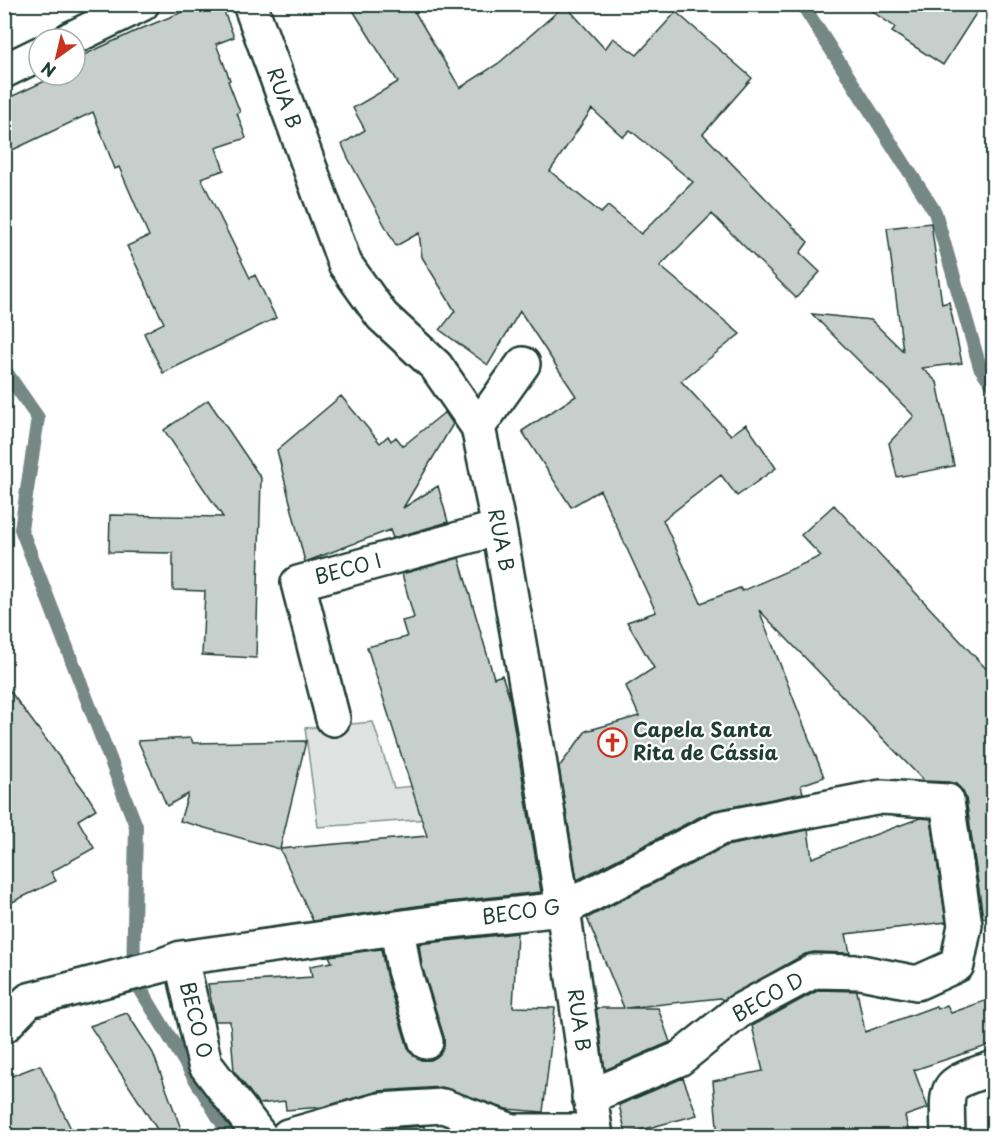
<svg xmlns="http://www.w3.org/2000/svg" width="998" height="1141" font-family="'Playpen Sans',sans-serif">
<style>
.green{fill:#dee3e2;stroke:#7e908b;stroke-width:1.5}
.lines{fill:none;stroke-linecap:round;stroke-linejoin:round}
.stream{stroke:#758883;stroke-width:14}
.building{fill:#c7cfcc;stroke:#1f3d34;stroke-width:1.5;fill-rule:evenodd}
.minor-casing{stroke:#1f3d34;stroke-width:38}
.minor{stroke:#fff;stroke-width:33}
.labels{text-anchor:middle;stroke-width:4.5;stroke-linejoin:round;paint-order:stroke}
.street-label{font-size:20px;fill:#1f3d34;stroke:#fff}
.poi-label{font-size:20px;font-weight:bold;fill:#1f3d34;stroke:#fff;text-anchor:start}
</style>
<rect width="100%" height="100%" fill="#fff"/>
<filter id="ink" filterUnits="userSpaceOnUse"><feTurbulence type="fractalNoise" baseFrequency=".0167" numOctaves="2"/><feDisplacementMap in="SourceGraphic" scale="12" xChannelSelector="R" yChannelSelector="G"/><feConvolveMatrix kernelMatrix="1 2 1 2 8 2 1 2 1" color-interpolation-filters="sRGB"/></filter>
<g filter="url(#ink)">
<path class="green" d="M373 722 394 788 425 785 429 819 318 827 305 728Z"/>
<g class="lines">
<path class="stream" d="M802 4 935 212 980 367 994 387
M4 369 38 418 21 529 136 826 133 977 230 1136"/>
</g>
<path class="building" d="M202 4H221L234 37 216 44 230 80 228 81 240 112 237 113 246 138 216 148 224 170 201 178 250 278 255 275 276 318 163 373 144 333 164 323 127 246 149 236 119 167 115 169 93 112 4 154V100L58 75H75V59L138 30Z
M349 4H410L460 88 499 63 565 5 605 49 613 38 637 55 676 12 752 78 703 134 808 242 800 253 820 272 796 298 712 214 660 266 740 334 681 381 731 435 746 424 776 468 737 496 721 475 663 520 701 603 740 588 742 591 821 556 801 535 834 505 993 676V917L983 918 966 798 962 790 956 784 949 782 924 781 759 610 824 777 801 785 803 793 711 811 577 880 559 767 586 731 639 716 626 686 654 668 627 622 656 612 600 490 571 507 522 431 576 396 520 311 488 365 440 330 455 311 422 257 419 233 396 246 348 158 342 144 365 130 353 108 398 82ZM592 109 623 137 630 130 693 182 641 234 608 206 601 213 550 171Z
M861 4H982L943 65 892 32 895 27Z
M931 223 942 304 949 302 962 363 922 368 937 382 954 466 897 477 889 443 914 416 812 314 871 320 903 351 887 228Z
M341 396 380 443 388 436 391 441 396 437 403 446 445 412 453 424 403 508 438 486 448 522 393 538 390 530 305 562 277 450Z
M208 400 261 478 256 658 202 655 205 591 173 590V553L109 552 110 515 223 517 164 430Z
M459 558 494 678 502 675 509 696 541 892 430 904 313 921 280 849 427 836 367 647 407 637 402 621 414 618 402 574Z
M4 683 86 793 96 809 78 820 94 848 51 872 56 881 4 906Z
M191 738 193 743 306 741 280 849 180 821 188 794 167 806 138 741Z
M920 818 931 819 946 922 846 934 850 953 814 952 805 954 723 1000 720 998 626 1008H658L670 1042 605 1070 596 1008H624L587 918 726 846 808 830 812 858Z
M517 933 513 1007 555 1008 543 1112 506 1109 442 1087 379 1091 322 1107 286 1110 285 1101 259 1104 234 1071 230 1021H215L208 984 312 977 310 966 332 962 329 956 381 949 386 975 408 1048 413 1055 421 1060H431L440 1054 444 1046V1037L422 966 419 944Z
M819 990 857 991 865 1032 936 1006 937 1009 947 1005 951 1013 993 998V1044L914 1070 928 1108 905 1116 910 1137H718L713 1081 763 1071 752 1026Z
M127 1013 153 1053 184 1137H162L90 1026Z
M40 1065 75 1137H4V1079Z
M683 1078 697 1115 626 1134 619 1105Z
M424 1126 425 1137H375V1131L383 1129Z"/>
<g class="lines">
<defs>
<path id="minor" d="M250 4 345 264 382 316 436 366 478 427 499 528 538 752 563 909 596 1136
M70 39 142 4
M4 71 39 54
M478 427 523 364
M333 719 298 583 499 528
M397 928 404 970 426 1042
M181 958 205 1064 260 1136
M4 1026 29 1000 160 966 181 958 432 923 563 909 720 828 881 797 947 801 965 925 957 965 917 983 861 972 814 971 739 1011 679 1059 589 1097
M288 1136 380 1110 443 1106 512 1131H594
M948 1136C947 1083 941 1085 994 1068"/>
</defs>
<use href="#minor" class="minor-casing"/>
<use href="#minor" class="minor"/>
</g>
</g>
<defs>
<symbol id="church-ring" viewBox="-11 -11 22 22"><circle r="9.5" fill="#fff" stroke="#c8321e" stroke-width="1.5"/><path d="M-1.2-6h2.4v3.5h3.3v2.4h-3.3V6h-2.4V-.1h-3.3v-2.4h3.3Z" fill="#c8321e"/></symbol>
</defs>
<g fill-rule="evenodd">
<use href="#church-ring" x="596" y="726" width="33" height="33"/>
</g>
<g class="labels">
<g class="street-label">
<text transform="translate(284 98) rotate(70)" y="7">RUA B</text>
<text transform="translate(501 540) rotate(79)" y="7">RUA B</text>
<text transform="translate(348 569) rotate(-15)" y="7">BECO I</text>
<text transform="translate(521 912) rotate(-8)" y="7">BECO G</text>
<text transform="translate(768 997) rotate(-30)" y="7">BECO D</text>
<text transform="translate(196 1020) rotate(76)" y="7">BECO O</text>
<text transform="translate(579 1020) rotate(82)" y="7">RUA B</text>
</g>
<g class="poi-label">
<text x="633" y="737">Capela Santa<tspan x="633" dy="23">Rita de Cássia</tspan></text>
</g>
</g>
<rect width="998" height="1141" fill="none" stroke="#fff" stroke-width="24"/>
<rect x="12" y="12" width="974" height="1117" fill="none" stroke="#1f3d34" stroke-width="2" filter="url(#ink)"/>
<g transform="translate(57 57) rotate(214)"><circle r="28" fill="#ffffff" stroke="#a5b1ae" stroke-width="1.5"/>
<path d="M0-4.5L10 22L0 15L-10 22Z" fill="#c8321e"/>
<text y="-9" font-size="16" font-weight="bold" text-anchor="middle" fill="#1f3d34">N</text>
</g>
</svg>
